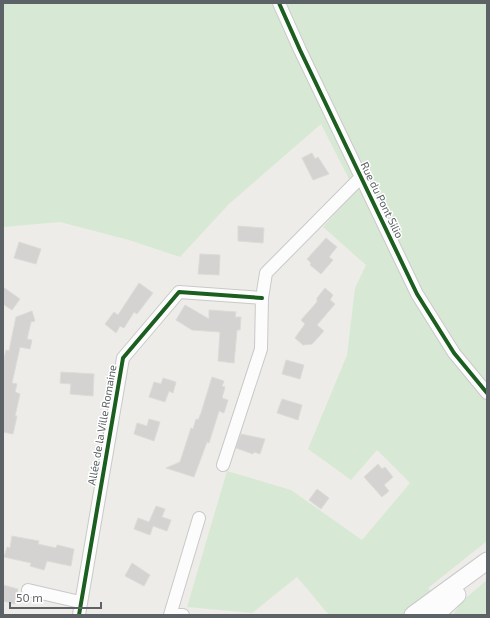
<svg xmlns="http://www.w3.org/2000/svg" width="490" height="618" font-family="'Exo 2',sans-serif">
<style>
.green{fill:#d7e9d4}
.building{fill:#d4d3d1;stroke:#dddbd8}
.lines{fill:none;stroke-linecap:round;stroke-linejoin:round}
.street-casing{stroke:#c9c9c9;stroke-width:14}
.secondary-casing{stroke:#cacaca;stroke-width:19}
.street{stroke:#fcfcfc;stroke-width:12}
.secondary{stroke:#fcfcfc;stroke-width:17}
.cycleway-casing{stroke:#fff;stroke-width:6}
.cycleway{stroke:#1b5e20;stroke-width:4}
.labels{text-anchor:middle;stroke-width:3;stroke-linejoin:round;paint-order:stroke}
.street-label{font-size:11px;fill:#5d6266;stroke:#fff}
</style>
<rect width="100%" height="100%" fill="#eeece8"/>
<path class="green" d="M3 3H487V541L428 588 452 615H329L297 577 252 613 187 607 227 471 291 490 362 540 410 483 377 450 351 480 308 449 347 355 355 288 366 265 323 227 355 191 321 124 229 204 180 257 129 240 60 222 3 227Z
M487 580V615H453L461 602Z"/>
<path class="building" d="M312 153 315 159 318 157 329 174 313 180 302 158Z
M238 226 264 228 263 243 238 241Z
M326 238 337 247 329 257 333 260 321 274 310 265 311 263 307 259Z
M19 242 41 249 36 264 14 258Z
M200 254 220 255 219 275 198 274Z
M139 283 153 293 137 314 134 312 124 328 120 326 116 333 105 324 114 312 118 315Z
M3 287 20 299 12 310 3 304Z
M325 288 333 295 330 300 335 304 317 325 324 331 312 344 303 345 295 338 305 324 301 320 317 302V298Z
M185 305 209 319V310L236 312 235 317H241L240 330H237L234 363 218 361 220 332 192 330 176 320Z
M32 311 35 321 31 322 27 339 32 340 30 349 20 347 12 383 17 384 15 392 20 394 15 416H17L13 434 3 432V363L6 350 9 351 16 317Z
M286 360 304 365 300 379 282 374Z
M61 372 94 374 93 396 70 394 71 384 60 383Z
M212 377 224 381 222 386 225 387 222 398 228 400 224 413 219 411 209 443 207 442 194 477 166 468 180 462 191 428 193 429 196 419 198 420 201 413Z
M163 378 176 382 173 393 169 391 165 402 149 397 154 382 161 384Z
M282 399 302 405 298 420 277 413Z
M149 419 160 422 154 441 134 434 137 423 147 426Z
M241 434 265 439 260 454 254 452 253 454 236 448Z
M378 464 382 469 385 467 393 477 384 485 389 491 382 497 364 477Z
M317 489 329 498 321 509 309 500Z
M156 506 165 509 162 517 171 520 167 531 153 526 150 535 134 529 138 518 149 522Z
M12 536 39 541 38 544 56 548 57 545 74 549 71 566 47 561 44 570 30 566 31 563 4 557 7 547 10 548Z
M132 563 150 575 144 586 125 576Z
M3 585 18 589 15 604 3 601Z"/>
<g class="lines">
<defs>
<path id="street" d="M279 3 300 50 417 294 454 353 487 393
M223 465 261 349 262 298 266 273 361 177
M28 590 80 602
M79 615 123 358 179 292 262 298
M183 615H170L199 518"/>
<path id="secondary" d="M413 615 487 561
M435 615 457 595"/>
</defs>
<use href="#street" class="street-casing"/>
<use href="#secondary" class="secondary-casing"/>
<use href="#street" class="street"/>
<use href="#secondary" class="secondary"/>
<defs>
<path id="cycleway" d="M279 3 300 50 417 294 454 353 487 393
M79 615 123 358 179 292 262 298"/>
</defs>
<use href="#cycleway" class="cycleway-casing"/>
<use href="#cycleway" class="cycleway"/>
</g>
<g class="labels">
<g class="street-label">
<text transform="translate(382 200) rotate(64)" y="4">Rue du Pont Silio</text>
<text transform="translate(102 425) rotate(-80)" y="4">Allée de la Ville Romaine</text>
</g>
</g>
<rect width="490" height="618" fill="none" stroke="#5d6266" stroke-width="8"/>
<path d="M10 602v6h91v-6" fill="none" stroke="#5d6266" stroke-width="2"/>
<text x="16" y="602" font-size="12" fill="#5d6266" stroke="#ffffff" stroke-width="3" paint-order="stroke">50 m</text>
</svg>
